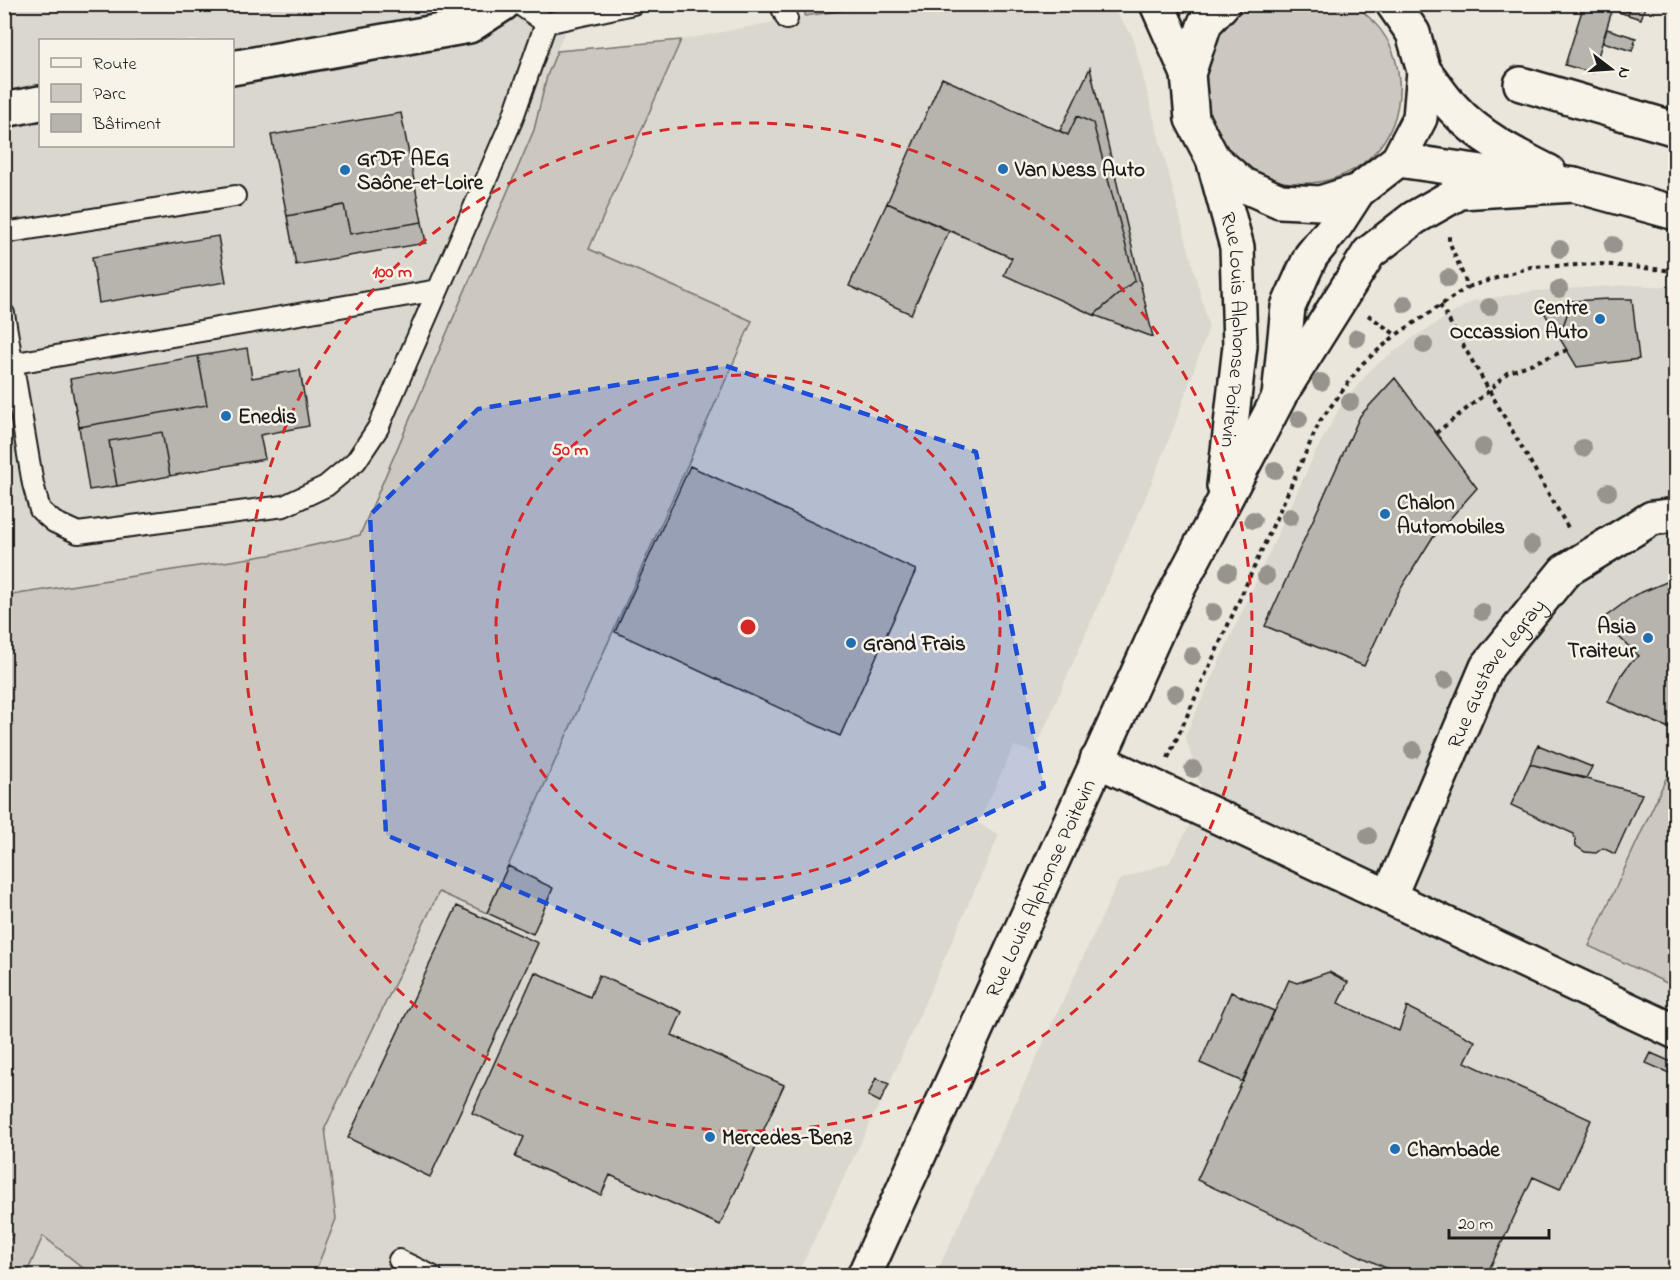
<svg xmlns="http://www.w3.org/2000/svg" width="1680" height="1280" font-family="'Indie Flower',sans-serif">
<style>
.built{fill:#dad7ce;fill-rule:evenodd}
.green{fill:#ccc8c0;stroke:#74726e;stroke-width:1.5}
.building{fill:#b6b4ac;stroke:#1c1c1c;stroke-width:1.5}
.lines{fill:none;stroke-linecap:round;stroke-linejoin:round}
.lane-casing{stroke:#1c1c1c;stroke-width:24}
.street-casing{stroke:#1c1c1c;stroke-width:38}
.secondary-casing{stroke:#1c1c1c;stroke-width:38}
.path{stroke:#1c1c1c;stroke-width:4;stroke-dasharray:4.5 4.5;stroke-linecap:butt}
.lane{stroke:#f7f3e8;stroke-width:20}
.street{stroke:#f7f3e8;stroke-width:33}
.secondary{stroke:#f7f3e8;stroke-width:33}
.tree{fill:#96948d}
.marked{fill:#1d4ed8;fill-opacity:0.2;stroke:#1d4ed8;stroke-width:4.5;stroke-dasharray:12 8;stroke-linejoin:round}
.ring{fill:none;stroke:#d62828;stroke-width:3;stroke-dasharray:10 8}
.poi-dot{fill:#1f6fb2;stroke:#f7f3e8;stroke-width:2}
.labels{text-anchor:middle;stroke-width:5;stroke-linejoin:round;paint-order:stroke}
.poi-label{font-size:21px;font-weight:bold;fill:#1c1c1c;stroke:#f7f3e8;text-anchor:start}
.street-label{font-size:21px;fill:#1c1c1c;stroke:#f7f3e8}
.centre{fill:#d62828;stroke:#f7f3e8;stroke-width:3}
.ring-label{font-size:18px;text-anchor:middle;font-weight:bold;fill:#d62828;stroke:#f7f3e8;stroke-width:5;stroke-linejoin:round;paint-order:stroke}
</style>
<rect width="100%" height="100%" fill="#eae6dc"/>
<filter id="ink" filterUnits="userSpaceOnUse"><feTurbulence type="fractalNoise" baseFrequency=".0167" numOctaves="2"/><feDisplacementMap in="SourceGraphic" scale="12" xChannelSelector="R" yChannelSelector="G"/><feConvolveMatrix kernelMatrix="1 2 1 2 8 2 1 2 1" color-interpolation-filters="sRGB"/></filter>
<g filter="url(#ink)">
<path class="built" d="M5 5H575L547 76 534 130 360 535 349 540 269 555 5 596ZM40 40H232V146H40Z
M881 5H1110L1132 35 1209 327 1175 424 1147 494 1034 752 1014 746 978 823 999 835 889 1084 797 1275 314 1276 336 1219 325 1128 439 892 487 913 752 322 589 249 681 40 805 16Z
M1629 285 1675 287V1275L935 1276 1119 880 1170 862 1204 798 1185 736 1315 453 1339 409 1372 368 1414 337 1473 301 1535 291Z
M4 1234 42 1236 92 1275H5Z"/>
<path class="green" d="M805 5V4L881 5 805 16Z
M1254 5H1354C1380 23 1397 48 1399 80 1406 205 1222 225 1205 94 1202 68 1213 33 1234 16 1240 12 1247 8 1254 5Z
M681 40 589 249 752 321 487 913 439 892 325 1128 336 1219 314 1275H92L43 1236 26 1275 5 1276V1251L13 1235 4 1234 5 596 269 555 360 535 534 130 547 76 557 51Z
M1670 770 1676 773 1675 987 1589 946Z"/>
<path class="building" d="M1584 4H1614L1593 73 1565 65Z
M1614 4H1632L1628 15 1612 10Z
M1632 4H1646L1641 19 1628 15Z
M1607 29 1636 38 1632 51 1603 42Z
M1090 68 1153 337 1094 315 1135 280 1093 123 1077 116 1068 135 1060 131Z
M942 78 1068 135 1077 116 1093 123 1135 280 1094 315 1004 275 1012 258 887 203Z
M401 113 422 222 350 234 344 205 287 216 271 135Z
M887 203 949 231 911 314 849 286Z
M344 205 350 234 422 222 426 243 296 265 287 216Z
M218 236 226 282 99 303 92 257Z
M1608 299H1632L1639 359 1577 367 1559 337 1572 301Z
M1572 301 1559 337 1541 307Z
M247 348 252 378 300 370 309 426 260 435 265 459 170 476 162 432 109 441 117 486 89 490 79 427 207 405 198 356Z
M198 356 207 405 79 427 70 379Z
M1395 378 1477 488 1431 540 1398 593 1364 666 1265 626 1360 416Z
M162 432 170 476 117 486 109 441Z
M690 466 916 570 840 736 615 632Z
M1676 578V731L1608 702 1620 677 1630 663 1639 656 1601 620 1635 595Z
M1538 745 1592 767 1586 778 1530 764Z
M1530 764 1642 794 1615 854 1603 848 1596 853 1585 852 1576 846 1574 834 1511 805Z
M508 866 553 888 533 934 487 913Z
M457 906 538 943 430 1177 348 1138Z
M535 972 590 997 599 975 682 1012 672 1035 784 1085 720 1225 610 1175 601 1195 515 1157 524 1137 472 1113Z
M1329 972 1348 982 1338 1003 1399 1031 1407 1007 1475 1041 1465 1062 1591 1120 1560 1189 1533 1177 1486 1276H1403L1197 1180 1289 980 1297 983Z
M1231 992 1274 1011 1243 1082 1200 1063Z
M1651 1053 1676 1064V1076L1646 1063Z
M876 1078 889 1084 880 1102 868 1096Z"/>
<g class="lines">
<defs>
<path id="lane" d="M519 4 546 23 633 4
M780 4 787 19
M4 233 235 196
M4 314 33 484 40 510 54 522 78 533 284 506 326 486 356 461 378 428 512 120 546 23
M4 365 438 290
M399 1260 432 1276"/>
<g id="street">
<path d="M1157 4 1188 74"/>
<path d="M232 68 469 26 503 4"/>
<path d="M1521 84 1676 129"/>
<path d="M4 110 40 103"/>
<path d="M1097 760 1676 1032"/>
<path id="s1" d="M1389 897 1487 667 1565 571 1652 518 1676 515"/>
</g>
<g id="secondary">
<path d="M1223 4 1205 23 1188 74 1192 119 1213 159 1243 185 1280 201 1320 203 1358 191 1398 160 1420 118 1424 71 1413 33 1393 4"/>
<path d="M1424 71C1434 83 1442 97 1453 108 1479 137 1515 155 1549 172"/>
<path id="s2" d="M1213 159 1237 247 1240 346 1224 486"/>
<path d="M1398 160 1574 185 1676 213"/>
<path d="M1283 390 1369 253 1414 218 1460 192 1574 185"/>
<path id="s3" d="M864 1276 1165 613 1279 397 1288 307 1304 271 1311 256 1336 225 1358 191"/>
</g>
</defs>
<use href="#lane" class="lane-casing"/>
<use href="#street" class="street-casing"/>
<use href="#secondary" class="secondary-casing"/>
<path class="path" d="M1468 287 1531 267 1600 264 1676 271
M1440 305 1570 531
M1368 315 1396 335 1468 287 1449 241V236
M1436 433 1489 391 1507 373 1567 350
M1168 758 1320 421 1363 363 1396 335"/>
<use href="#lane" class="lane"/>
<use href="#street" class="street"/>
<use href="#secondary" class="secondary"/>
</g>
<g class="tree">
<circle cx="1613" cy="245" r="9"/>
<circle cx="1560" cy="249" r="9"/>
<circle cx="1448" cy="278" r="9"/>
<circle cx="1559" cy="289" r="9"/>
<circle cx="1405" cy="304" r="9"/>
<circle cx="1489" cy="307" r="9"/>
<circle cx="1357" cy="338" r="9"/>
<circle cx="1424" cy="345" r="9"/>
<circle cx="1321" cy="382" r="9"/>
<circle cx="1350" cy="402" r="9"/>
<circle cx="1299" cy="419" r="9"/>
<circle cx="1483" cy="447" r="9"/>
<circle cx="1583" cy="448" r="9"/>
<circle cx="1275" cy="470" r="9"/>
<circle cx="1608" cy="492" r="9"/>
<circle cx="1290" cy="517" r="9"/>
<circle cx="1253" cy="520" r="9"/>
<circle cx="1532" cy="545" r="9"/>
<circle cx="1228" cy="572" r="9"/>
<circle cx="1266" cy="576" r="9"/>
<circle cx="1213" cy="612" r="9"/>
<circle cx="1482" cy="612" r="9"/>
<circle cx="1192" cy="656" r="9"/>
<circle cx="1445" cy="680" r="9"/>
<circle cx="1175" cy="693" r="9"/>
<circle cx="1413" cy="750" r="9"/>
<circle cx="1193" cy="769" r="9"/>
<circle cx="1368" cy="836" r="9"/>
</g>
</g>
<path class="marked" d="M726 366 976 452 1044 787 848 880 640 943 386 835 370 515 478 409Z"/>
<g class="ring">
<circle cx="748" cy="627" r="252"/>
<circle cx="748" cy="627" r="504"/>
</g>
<g class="poi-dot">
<circle cx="1003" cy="169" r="6"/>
<circle cx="345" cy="170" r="6"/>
<circle cx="1600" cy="319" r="6"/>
<circle cx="226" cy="416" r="6"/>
<circle cx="1385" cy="514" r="6"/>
<circle cx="1648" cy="638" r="6"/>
<circle cx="851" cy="643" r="6"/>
<circle cx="710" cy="1137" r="6"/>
<circle cx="1395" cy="1149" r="6"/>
</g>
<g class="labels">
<g class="poi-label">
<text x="357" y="165">GrDF AEG<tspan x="357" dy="24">Saône-et-Loire</tspan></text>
<text x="1015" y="176">Van Ness Auto</text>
<text x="1588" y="314" text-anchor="end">Centre<tspan x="1588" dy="24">Occassion Auto</tspan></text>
<text x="238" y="423">Enedis</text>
<text x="1397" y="509">Chalon<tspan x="1397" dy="24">Automobiles</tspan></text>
<text x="1636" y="633" text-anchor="end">Asia<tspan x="1636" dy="24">Traiteur</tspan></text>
<text x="863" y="650">Grand Frais</text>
<text x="722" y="1144">Mercedes-Benz</text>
<text x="1407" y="1156">Chambade</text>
</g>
<g class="street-label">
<text dy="7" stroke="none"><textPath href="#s2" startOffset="174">Rue Louis Alphonse Poitevin</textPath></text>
<text dy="7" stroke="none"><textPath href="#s1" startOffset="249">Rue Gustave Legray</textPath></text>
<text dy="7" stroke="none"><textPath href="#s3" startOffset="426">Rue Louis Alphonse Poitevin</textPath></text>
</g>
</g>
<circle cx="748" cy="627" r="9" class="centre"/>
<g class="ring-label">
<text x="392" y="277">100 m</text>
<text x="570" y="455">50 m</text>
</g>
<rect width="1680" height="1280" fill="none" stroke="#f7f3e8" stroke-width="24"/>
<rect x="12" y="12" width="1656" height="1256" fill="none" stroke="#1c1c1c" stroke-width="2" filter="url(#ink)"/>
<rect x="39" y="39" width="195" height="108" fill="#f7f3e8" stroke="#9f9d96" stroke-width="1.5"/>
<rect x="51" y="58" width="30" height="9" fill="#f7f3e8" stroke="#9f9d96" stroke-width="1.5"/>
<text x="93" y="69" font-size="18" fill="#1c1c1c">Route</text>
<rect x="51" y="84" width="30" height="18" fill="#ccc8c0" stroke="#9f9d96" stroke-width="1.5"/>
<text x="93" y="99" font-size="18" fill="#1c1c1c">Parc</text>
<rect x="51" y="114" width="30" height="18" fill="#b6b4ac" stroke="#9f9d96" stroke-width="1.5"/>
<text x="93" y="129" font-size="18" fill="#1c1c1c">Bâtiment</text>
<g transform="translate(1611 69) rotate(107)" stroke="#f7f3e8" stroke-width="4.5" paint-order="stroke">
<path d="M0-4.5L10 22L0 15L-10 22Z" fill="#1c1c1c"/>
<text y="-9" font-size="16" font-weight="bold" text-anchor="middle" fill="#1c1c1c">N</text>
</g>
<path d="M1449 1229v9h100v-9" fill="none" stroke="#1c1c1c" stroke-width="3"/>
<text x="1458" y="1229" font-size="18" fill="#1c1c1c" stroke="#f7f3e8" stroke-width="4.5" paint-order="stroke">20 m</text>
</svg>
